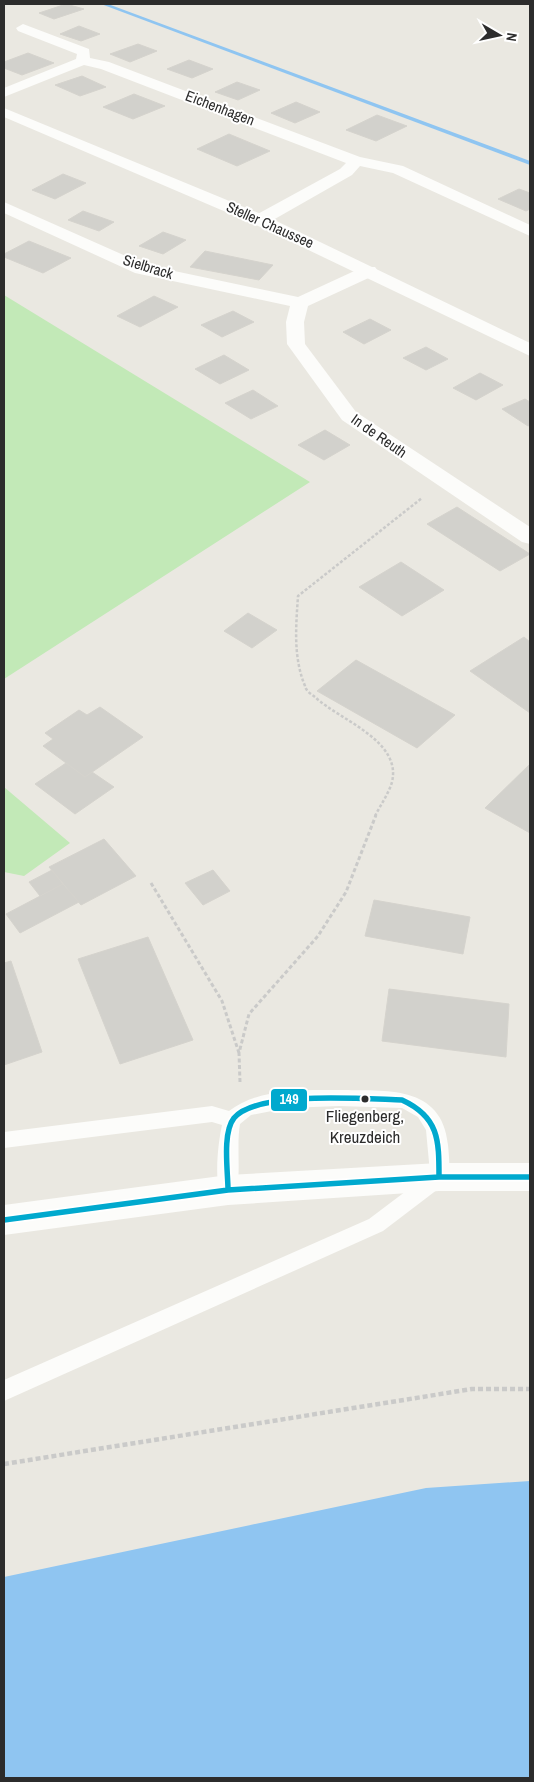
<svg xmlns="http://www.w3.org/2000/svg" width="534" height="1782" font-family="'Archivo Narrow',sans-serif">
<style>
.green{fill:#c2e9b7}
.water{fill:#8fc5f1}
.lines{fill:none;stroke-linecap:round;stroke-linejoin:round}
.stream{fill:#8fc5f1;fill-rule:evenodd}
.building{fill:#d2d1cc;stroke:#d5d3cd}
.path-far2{stroke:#cacac9;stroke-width:2.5;stroke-dasharray:3 2;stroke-linecap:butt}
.path-far1{stroke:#cacac9;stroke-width:3;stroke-dasharray:4 2.5;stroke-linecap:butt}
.path{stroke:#cacac9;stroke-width:4.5;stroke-dasharray:5 3;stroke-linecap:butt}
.lane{fill:#fcfcfa;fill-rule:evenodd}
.street{fill:#fcfcfa;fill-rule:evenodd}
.secondary{fill:#fcfcfa;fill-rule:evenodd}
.bus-1-casing{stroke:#fff;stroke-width:9}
.bus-1{stroke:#00a9ce;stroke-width:5.5}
.bus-dot{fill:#2c2c2c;stroke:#fff;stroke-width:2}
.labels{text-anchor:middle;stroke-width:4;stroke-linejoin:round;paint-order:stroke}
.far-street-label{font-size:15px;fill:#2c2c2c;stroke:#fff}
.bus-label{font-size:17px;fill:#2c2c2c;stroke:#fff}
.line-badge{stroke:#fff;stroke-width:2}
.badge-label{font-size:14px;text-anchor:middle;font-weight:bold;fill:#fff}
</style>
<rect width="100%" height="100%" fill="#eae8e1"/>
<path class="green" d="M4 295 310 482 4 679Z
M4 787 70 843 24 876 4 872Z"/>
<path class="water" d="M530 1481V1778H4V1577L426 1488Z"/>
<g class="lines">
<path class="stream" d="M101 4H108L530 161V165Z"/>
</g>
<path class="building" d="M66 4 84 9 54 19 39 13Z
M79 26 100 34 81 41 60 34Z
M138 44 157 51 130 62 110 54Z
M28 53 54 63 22 75 4 68V62Z
M189 60 213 69 192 78 167 69Z
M82 76 106 87 80 96 55 85Z
M237 82 260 90 238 100 215 92Z
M134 94 165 106 133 119 103 107Z
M296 102 320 112 295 123 271 113Z
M377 115 407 126 376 141 346 130Z
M229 134 270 151 237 166 197 149Z
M63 174 86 183 55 199 32 190Z
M519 189 530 193V209L526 211 498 199Z
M83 211 114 222 99 231 68 220Z
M163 232 186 240 163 254 139 246Z
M29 241 71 258 43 273 4 257V254Z
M205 251 273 265 259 280 190 267Z
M154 296 178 307 140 327 117 316Z
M233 311 254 322 222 337 201 325Z
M370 319 391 330 364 344 343 332Z
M426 347 448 359 426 370 403 358Z
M224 355 249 370 220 384 195 369Z
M480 373 503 385 476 400 453 388Z
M253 390 278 406 251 419 225 403Z
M525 399 530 402V425L528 426 502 409Z
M325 430 350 445 324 460 298 445Z
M457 507 530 554 500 571 427 524Z
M401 562 444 590 402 616 359 587Z
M248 613 277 630 252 648 224 631Z
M524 637 530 642V713L470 671Z
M356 660 455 715 417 748 317 691Z
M100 707 143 737 85 777 43 746 53 739 45 733 79 710 87 715Z
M66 763 85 777 92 772 114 787 75 814 35 784Z
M530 764V833L485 808Z
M104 839 136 876 81 905 49 867Z
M52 870 63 884 40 896 29 882Z
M213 870 230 891 203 905 185 883Z
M63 884 79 902 20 933 6 914Z
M374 900 470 917 463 954 365 936Z
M148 937 193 1040 120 1064 78 959Z
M11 961 42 1052 4 1065V963Z
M389 989 509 1004 506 1057 382 1041Z"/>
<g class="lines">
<path class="path-far2" d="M375 816C380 806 389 793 392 782 402 740 339 720 315 697 311 694 306 691 305 686 293 657 296 626 298 596L422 498"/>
<path class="path-far1" d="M151 883 222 1001 239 1053
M240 1082 239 1053 249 1014 318 936 346 892 376 815"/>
<path class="path" d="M4 1464 472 1389H530"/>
<path class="lane" d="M339 1090C385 1091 442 1084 448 1145 449 1157 451 1172 446 1183L383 1231 4 1401V1380L369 1219 430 1173 426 1130 418 1117 402 1108 339 1106 287 1108 251 1115 240 1124C236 1145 242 1180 235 1196L228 1199 221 1196C214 1180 218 1143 222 1125L212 1122 4 1148V1132L212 1106 229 1111C259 1088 303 1090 339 1090Z"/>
<path class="street" d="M23 24 89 49 90 58 109 62 360 157 403 166 530 225V236L393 173 360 166 352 175 266 224H254L252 220 254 216 340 169 346 163 101 69 84 65 4 97V88L76 59 77 54 18 31 16 28Z
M4 202 146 265 298 297 363 267H375L378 271 375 275 308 306 304 322 305 344 356 412 530 527V544L522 542 342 420 287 344 286 322 290 306 135 273 4 213Z"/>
<path class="secondary" d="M4 108 266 216 530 343V356L254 224 4 117Z
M439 1163H530V1191H439L228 1205 4 1235V1205L228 1175Z"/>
<defs>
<path id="bus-1" d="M228 1190C228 1172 222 1133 234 1118 258 1090 366 1099 402 1100 439 1117 439 1140 439 1177
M4 1220 228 1190 439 1177H530"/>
</defs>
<use href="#bus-1" class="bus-1-casing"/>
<use href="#bus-1" class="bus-1"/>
</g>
<circle class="bus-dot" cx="365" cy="1099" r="4.5"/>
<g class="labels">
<g class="far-street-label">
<text transform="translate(220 108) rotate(21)" y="5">Eichenhagen</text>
<text transform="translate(270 225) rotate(24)" y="5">Steller Chaussee</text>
<text transform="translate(148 267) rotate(17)" y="5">Sielbrack</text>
<text transform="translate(379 436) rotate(35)" y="5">In de Reuth</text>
</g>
<g class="bus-label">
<text x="365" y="1122">Fliegenberg,<tspan x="365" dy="21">Kreuzdeich</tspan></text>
</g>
</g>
<rect class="line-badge" x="270" y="1088" width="38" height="24" rx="5" fill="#00a9ce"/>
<g class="badge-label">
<text x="289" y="1104">149</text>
</g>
<rect width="534" height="1782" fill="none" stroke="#2c2c2c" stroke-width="10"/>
<g transform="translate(499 35) rotate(99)" stroke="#ffffff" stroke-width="4" paint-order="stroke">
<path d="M0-4L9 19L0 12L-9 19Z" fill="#2c2c2c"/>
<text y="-8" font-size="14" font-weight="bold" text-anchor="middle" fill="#2c2c2c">N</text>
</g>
</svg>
